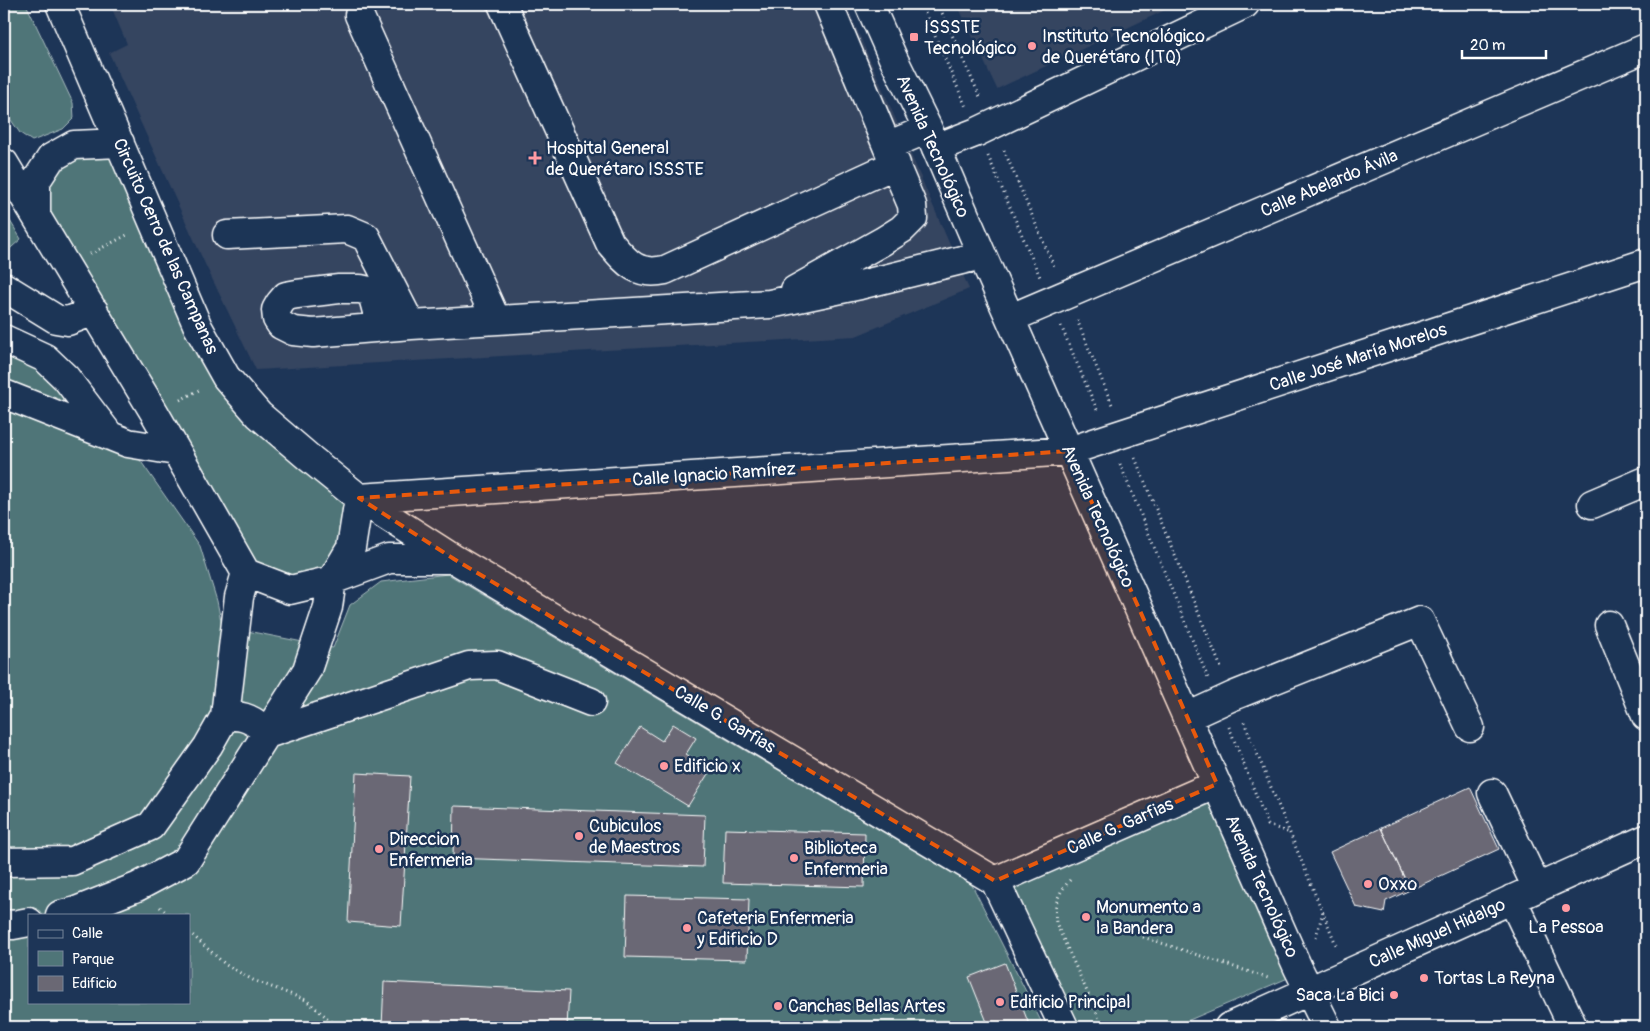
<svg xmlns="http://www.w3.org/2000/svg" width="1650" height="1031" font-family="Pangolin,sans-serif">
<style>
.built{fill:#344460}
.green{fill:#4f7578;stroke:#a7babc;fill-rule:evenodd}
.building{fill:#6a6874;stroke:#fff}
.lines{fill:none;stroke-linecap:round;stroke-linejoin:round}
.minor-casing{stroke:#fff;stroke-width:31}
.path{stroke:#fff;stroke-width:3;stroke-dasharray:1 4;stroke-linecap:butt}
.minor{stroke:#1d3557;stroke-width:28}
.marked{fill:#e8590c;fill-opacity:0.2;stroke:#e8590c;stroke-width:4;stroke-dasharray:10 6;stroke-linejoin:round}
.poi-dot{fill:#ff9aa2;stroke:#1d3557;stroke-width:2}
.labels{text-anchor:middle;stroke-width:5;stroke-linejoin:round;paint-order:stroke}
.poi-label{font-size:18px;fill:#fff;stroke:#1d3557;text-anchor:start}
.street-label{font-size:18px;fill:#fff;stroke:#1d3557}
</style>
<rect width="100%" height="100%" fill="#1d3557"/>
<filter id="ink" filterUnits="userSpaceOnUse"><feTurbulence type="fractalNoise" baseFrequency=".02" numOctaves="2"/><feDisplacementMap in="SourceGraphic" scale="10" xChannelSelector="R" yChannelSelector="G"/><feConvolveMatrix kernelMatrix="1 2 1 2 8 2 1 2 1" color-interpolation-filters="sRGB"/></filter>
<g filter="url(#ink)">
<path class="built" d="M110 4H846L969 289 856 336 256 370 205 264 109 53 127 44Z
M957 4H1178L997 89Z"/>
<path class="green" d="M4 4H26L73 103 74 118 63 129 32 141 20 133 4 110Z
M120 143 226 377 359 498 332 580 246 573 36 215 51 158Z
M4 211 21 239 4 254Z
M4 329 91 390 200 546 217 601 222 626 333 648 350 605 381 582 448 574 972 885 1044 1027H4ZM29 915H189V1002H29Z
M1209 801 1288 978 1173 1027H1072L1009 891Z"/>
<path class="building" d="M673 724 696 738 686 754 711 769 688 806 617 763 640 727 662 741Z
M356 773 410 776 401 926 348 922Z
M1470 787 1499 849 1410 890 1381 828Z
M454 806 705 815 703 867 453 858Z
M1381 828 1410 890 1386 901 1384 913 1356 907 1330 852Z
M725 829 865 833 864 887 723 883Z
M627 896 749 899 747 960 625 957Z
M1005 963 1030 1027H989L969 977Z
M384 982 569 991 567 1027H382Z"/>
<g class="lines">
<defs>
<path id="minor" d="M60 4 198 327 226 377 259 415 307 456 359 498 454 559 995 881 1064 1027
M502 4 610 243C627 263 637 276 665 270L896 164
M828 4 887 146 928 129
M869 4 893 58 928 129 982 255 1298 968 1327 1027
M359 15 496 320
M936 148 977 132 1245 4
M4 163 154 412 246 573 290 590 332 580 389 559H454
M36 215V181L51 158 74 145 120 143
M227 235 347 229 366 237 411 325
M4 287 56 319 68 321 94 311
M795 290 883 241 902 229 913 218 912 205 887 146
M1011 318 1646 48
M381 327 373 297 369 291 360 289H339L297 294 286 296 280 303 276 310 277 319 281 325 293 331 313 333 411 325 770 304 860 285 982 255
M4 339 45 358 66 378 110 436
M4 394 128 443 176 451
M359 498 1069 451 1646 263
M1592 504 1646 481
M1609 625 1646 716
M225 716C243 715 255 719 267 734
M1187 717 1233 696 1420 621 1470 727
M267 734 469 666 497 665 591 702
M1492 793 1537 888
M4 862 72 861 151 826 208 746 225 716 239 597 246 573
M995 881 1217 784
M1512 899 1573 1027
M60 915 76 911 137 887 186 861 307 670 328 607 332 580 351 548 359 498
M4 924 13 925 29 922
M1229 1027 1646 839"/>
</defs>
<use href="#minor" class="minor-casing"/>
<path class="path" d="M921 4 966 107
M938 4 981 99
M1004 150 1055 269
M988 156 1040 277
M90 254 129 234
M1077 320 1113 407
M1061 326 1098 412
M180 400 201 389
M1135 458 1222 670
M1120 464 1208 678
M1244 722 1337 947
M1229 727 1268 825 1290 833
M1070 880C1057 895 1054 903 1056 923L1103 1027
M160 907 169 915
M189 932 226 965 253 980 306 1000 338 1027
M1143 937 1268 978
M1316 937 1323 912
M1192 1027 1203 1023"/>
<use href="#minor" class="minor"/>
</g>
</g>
<path class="marked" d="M1069 451 1217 784 995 881 454 559 359 498Z"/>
<g class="poi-dot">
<rect x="909" y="32" width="10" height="10" rx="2.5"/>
<circle cx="1032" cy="46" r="5"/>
<path d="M532.5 150.5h5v5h5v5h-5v5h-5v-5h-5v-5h5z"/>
<circle cx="664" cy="766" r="5"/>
<circle cx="579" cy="836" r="5"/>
<circle cx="379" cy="849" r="5"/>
<circle cx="794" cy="858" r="5"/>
<circle cx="1368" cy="884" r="5"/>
<circle cx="1566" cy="908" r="5"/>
<circle cx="1086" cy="917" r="5"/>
<circle cx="687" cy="928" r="5"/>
<circle cx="1424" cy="978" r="5"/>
<circle cx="1394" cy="995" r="5"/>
<circle cx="1000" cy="1002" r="5"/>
<circle cx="778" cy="1006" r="5"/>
</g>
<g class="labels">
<g class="poi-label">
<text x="924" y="33">ISSSTE<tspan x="924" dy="21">Tecnológico</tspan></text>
<text x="1042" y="42">Instituto Tecnológico<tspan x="1042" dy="21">de Querétaro (ITQ)</tspan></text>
<text x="546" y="154">Hospital General<tspan x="546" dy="21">de Querétaro ISSSTE</tspan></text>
<text x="674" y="772">Edificio x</text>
<text x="589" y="832">Cubiculos<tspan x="589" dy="21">de Maestros</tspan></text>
<text x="389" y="845">Direccion<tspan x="389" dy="21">Enfermeria</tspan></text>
<text x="804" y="854">Biblioteca<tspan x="804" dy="21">Enfermeria</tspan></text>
<text x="1378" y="890">Oxxo</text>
<text x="1096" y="913">Monumento a<tspan x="1096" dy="21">la Bandera</tspan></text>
<text x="697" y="924">Cafeteria Enfermeria<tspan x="697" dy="21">y Edificio D</tspan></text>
<text x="1566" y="933" text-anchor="middle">La Pessoa</text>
<text x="1434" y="984">Tortas La Reyna</text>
<text x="1384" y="1001" text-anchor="end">Saca La Bici</text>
<text x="1010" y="1008">Edificio Principal</text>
<text x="788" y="1012">Canchas Bellas Artes</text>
</g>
<g class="street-label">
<text transform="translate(933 146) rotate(66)" y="6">Avenida Tecnológico</text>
<text transform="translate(1329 183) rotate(-23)" y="6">Calle Abelardo Ávila</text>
<text transform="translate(166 246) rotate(66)" y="6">Circuito Cerro de las Campanas</text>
<text transform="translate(1358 357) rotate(-18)" y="6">Calle José María Morelos</text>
<text transform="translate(714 474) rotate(-4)" y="6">Calle Ignacio Ramírez</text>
<text transform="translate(1098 516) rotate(66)" y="6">Avenida Tecnológico</text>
<text transform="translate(725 719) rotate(31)" y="6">Calle G. Garfias</text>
<text transform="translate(1120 826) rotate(-24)" y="6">Calle G. Garfias</text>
<text transform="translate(1262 886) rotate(66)" y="6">Avenida Tecnológico</text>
<text transform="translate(1437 933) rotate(-24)" y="6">Calle Miguel Hidalgo</text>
</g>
</g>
<rect width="1650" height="1031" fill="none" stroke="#1d3557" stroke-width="20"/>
<rect x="10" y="10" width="1630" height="1011" fill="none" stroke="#fff" stroke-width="2" filter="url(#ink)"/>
<rect x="28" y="914" width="162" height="90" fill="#1d3557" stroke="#77869a"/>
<rect x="38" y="930" width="25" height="8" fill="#1d3557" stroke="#77869a"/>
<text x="72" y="938" font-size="15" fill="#ffffff">Calle</text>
<rect x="38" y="951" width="25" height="15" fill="#4f7578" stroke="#77869a"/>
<text x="72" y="964" font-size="15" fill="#ffffff">Parque</text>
<rect x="38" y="976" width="25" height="15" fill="#6a6874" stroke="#77869a"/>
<text x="72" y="988" font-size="15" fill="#ffffff">Edificio</text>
<path d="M1462 50v8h84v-8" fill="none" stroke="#ffffff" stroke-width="2.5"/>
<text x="1470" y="50" font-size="15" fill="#ffffff" stroke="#1d3557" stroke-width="4" paint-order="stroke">20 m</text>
</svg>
